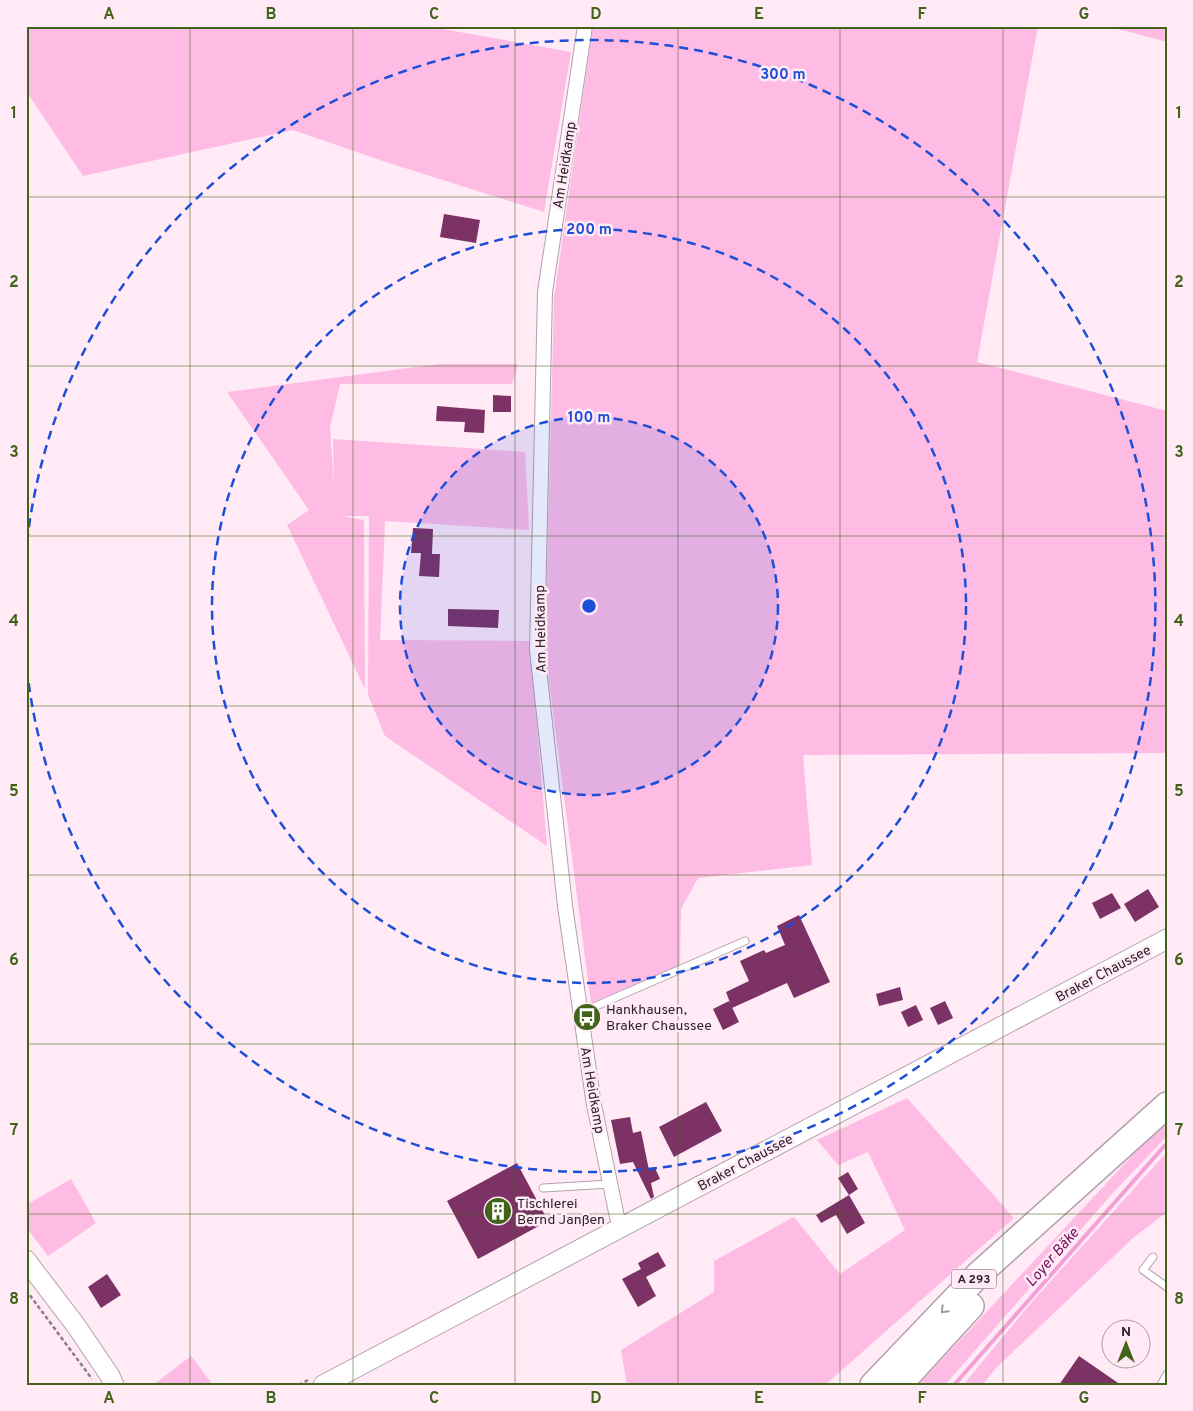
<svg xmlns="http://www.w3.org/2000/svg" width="1193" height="1411" font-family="Overpass,sans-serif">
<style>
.green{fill:#febce4}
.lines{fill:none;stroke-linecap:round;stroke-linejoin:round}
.stream{stroke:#f49fd5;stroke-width:4}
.building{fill:#7c3264}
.lane-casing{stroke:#b4a0ac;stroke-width:9}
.street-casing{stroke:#b4a0ac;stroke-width:16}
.secondary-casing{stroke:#b4a0ac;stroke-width:21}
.highway-casing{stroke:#b4a0ac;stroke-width:28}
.path{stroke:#8c7e86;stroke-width:2.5;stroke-dasharray:4 2.5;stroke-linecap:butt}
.lane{stroke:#fff;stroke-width:7}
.street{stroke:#fff;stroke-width:14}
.secondary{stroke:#fff;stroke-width:19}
.highway{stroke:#fff;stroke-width:25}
.oneway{stroke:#a09d9f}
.grid{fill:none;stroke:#42641a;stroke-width:1;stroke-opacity:0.55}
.ring{fill:none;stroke:#1d4ed8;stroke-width:2.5;stroke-dasharray:9 6}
.labels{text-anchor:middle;stroke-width:5;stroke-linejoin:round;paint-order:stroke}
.shield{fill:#ffeaf6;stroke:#6c6066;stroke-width:1}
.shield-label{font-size:12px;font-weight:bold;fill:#2d2529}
.street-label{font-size:14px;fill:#2d2529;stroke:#ffeaf6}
.poi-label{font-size:14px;fill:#2d2529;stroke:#ffeaf6;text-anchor:start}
.water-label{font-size:15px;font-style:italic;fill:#710d57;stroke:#ffeaf6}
.centre{fill:#1d4ed8;stroke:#ffeaf6;stroke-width:2.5}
.ring-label{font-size:15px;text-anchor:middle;font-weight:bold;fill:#1d4ed8;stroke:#ffeaf6;stroke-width:5;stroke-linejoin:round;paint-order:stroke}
.neatline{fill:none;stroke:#42641a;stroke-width:2}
.grid-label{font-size:16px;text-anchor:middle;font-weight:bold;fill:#42641a}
</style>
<rect width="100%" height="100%" fill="#ffeaf6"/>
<path class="green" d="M26 26H426L571 52 544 212 389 163 293 130 83 176 26 91Z
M593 26H1038L977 362 1167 411V753L803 755 812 865 698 878 681 909 680 966 591 1003 545 651 554 298Z
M1107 26H1167V42Z
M439 364H518L512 384H340L330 428 334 484 333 439 525 452 529 530 385 521 380 640 530 641 547 846 385 736 368 695 369 516H341L364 520 365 689 287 525 309 510 227 392Z
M907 1098 1014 1218 825 1385H627L621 1350 714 1292V1261L794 1217 840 1274 905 1230 868 1152 838 1165 817 1140Z
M1167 1124V1136L1112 1194 945 1385H918L1144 1143Z
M1167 1152V1212L1133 1238 997 1367 982 1385H963L1031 1303Z
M71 1179 96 1223 48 1256 26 1227V1205Z
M191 1356 213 1385H153Z"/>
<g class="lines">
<path class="stream" d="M954 1385 1167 1143"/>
</g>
<path class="building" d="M444 214 480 220 476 243 440 237Z
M493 395 511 396V412H493Z
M437 406 485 410 484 433 464 432 465 422 436 421Z
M413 528 433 529 432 554H440L439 577 419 576 421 553H411Z
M448 609 499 610 498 628 448 626Z
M1148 889 1159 907 1135 922 1124 904Z
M1112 893 1121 908 1100 919 1092 903Z
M799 915 830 982 794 998 787 983 732 1008 726 992 749 981 740 961 764 950 766 953 785 945 777 926Z
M900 987 903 1000 879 1006 876 994Z
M729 1001 739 1022 723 1030 713 1009Z
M945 1001 953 1018 938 1025 930 1008Z
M916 1005 923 1020 908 1027 901 1012Z
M706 1102 722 1131 674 1157 659 1127Z
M630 1117 633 1133 641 1131 649 1170 655 1168 660 1179 651 1183 654 1197 651 1199 633 1162 620 1164 611 1120Z
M517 1163 548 1221 478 1259 447 1201Z
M848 1172 858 1189 849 1195 838 1178Z
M849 1195 865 1223 847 1234 836 1215 821 1223 816 1215Z
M658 1252 666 1266 646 1277 656 1296 638 1307 622 1279 641 1269 638 1263Z
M107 1274 121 1295 101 1308 88 1287Z
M1079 1356 1121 1385H1059Z"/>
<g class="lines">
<defs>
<path id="lane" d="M580 1013 745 941
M543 1188 610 1184
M1153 1257 1143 1270 1167 1287
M1161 1385 1167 1374"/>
<path id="street" d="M585 26 545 292 537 650 565 906 594 1105 617 1217 622 1227"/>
<path id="secondary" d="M26 1260 77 1327 110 1376 114 1385
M323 1385 1167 939"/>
<path id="highway" d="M873 1385 979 1274 1167 1105
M899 1385 971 1306"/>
</defs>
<use href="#lane" class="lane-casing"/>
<use href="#street" class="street-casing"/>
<use href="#secondary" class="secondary-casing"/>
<use href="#highway" class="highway-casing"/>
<path class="path" d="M26 1290 92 1379
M299 1385 308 1380"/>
<use href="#lane" class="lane"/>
<use href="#street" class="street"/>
<use href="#secondary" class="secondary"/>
<use href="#highway" class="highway"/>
</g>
<defs><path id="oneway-chevron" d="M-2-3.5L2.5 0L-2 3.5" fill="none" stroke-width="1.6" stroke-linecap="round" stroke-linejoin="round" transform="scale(1.25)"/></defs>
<use class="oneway" href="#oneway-chevron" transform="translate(944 1310) rotate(134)"/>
<path class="grid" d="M190 26V1385M353 26V1385M515 26V1385M678 26V1385M840 26V1385M1003 26V1385M26 197H1167M26 366H1167M26 536H1167M26 706H1167M26 875H1167M26 1044H1167M26 1214H1167"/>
<circle cx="589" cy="606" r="189" fill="#1d4ed8" fill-opacity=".12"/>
<g class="ring">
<circle cx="589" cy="606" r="189"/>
<circle cx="589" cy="606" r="377"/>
<path d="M27 542A566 566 0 1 1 27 670"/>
</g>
<defs>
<symbol id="bus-disc" viewBox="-11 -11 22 22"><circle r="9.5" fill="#42641a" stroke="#ffeaf6"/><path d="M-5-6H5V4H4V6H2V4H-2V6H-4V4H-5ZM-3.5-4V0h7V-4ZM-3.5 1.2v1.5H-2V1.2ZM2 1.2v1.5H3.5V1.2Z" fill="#fff"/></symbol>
<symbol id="building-disc" viewBox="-11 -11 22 22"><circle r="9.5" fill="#42641a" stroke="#ffeaf6"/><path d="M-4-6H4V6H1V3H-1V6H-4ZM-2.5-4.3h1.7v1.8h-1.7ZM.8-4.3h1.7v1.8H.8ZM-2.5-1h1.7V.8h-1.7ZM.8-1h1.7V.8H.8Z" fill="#fff"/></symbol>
</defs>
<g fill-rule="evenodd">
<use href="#bus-disc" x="571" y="1001" width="32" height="32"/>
<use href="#building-disc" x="482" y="1195" width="32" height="32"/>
</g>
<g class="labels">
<rect class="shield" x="951.5" y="1269.5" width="45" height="19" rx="4"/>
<g class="shield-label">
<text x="974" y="1283">A 293</text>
</g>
<g class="street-label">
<text transform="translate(564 165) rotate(-81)" y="5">Am Heidkamp</text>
<text transform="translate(540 629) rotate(-91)" y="5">Am Heidkamp</text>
<text transform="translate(1103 973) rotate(-28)" y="5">Braker Chaussee</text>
<text transform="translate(593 1090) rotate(80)" y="5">Am Heidkamp</text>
<text transform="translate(745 1162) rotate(-28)" y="5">Braker Chaussee</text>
</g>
<g class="poi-label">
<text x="606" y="1014">Hankhausen,<tspan x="606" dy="16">Braker Chaussee</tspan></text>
<text x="517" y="1208">Tischlerei<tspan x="517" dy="16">Bernd Janßen</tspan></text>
</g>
<g class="water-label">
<text transform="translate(1052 1257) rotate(-49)" y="5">Loyer Bäke</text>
</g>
</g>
<circle cx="589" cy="606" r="8" class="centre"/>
<g class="ring-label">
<text x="783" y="79">300 m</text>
<text x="589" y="234">200 m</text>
<text x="589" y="422">100 m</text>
</g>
<rect width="1193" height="1411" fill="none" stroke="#ffeaf6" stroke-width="55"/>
<g transform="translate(1126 1344)"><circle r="24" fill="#ffeaf6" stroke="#ab9ba4"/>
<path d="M0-4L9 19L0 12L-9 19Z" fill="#42641a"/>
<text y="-8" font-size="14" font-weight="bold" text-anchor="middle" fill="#2d2529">N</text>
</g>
<rect x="28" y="28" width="1138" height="1356" class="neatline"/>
<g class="grid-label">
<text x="109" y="19">A</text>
<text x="271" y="19">B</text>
<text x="434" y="19">C</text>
<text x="596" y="19">D</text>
<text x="759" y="19">E</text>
<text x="922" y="19">F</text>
<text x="1084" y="19">G</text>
<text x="14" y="118">1</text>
<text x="1179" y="118">1</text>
<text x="14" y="287">2</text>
<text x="1179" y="287">2</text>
<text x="14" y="457">3</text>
<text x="1179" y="457">3</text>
<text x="14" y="626">4</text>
<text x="1179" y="626">4</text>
<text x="14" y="796">5</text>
<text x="1179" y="796">5</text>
<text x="14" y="965">6</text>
<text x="1179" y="965">6</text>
<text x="14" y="1135">7</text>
<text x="1179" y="1135">7</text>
<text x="14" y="1304">8</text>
<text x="1179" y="1304">8</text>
<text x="109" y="1403">A</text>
<text x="271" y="1403">B</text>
<text x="434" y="1403">C</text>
<text x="596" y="1403">D</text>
<text x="759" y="1403">E</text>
<text x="922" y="1403">F</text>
<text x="1084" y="1403">G</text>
</g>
</svg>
